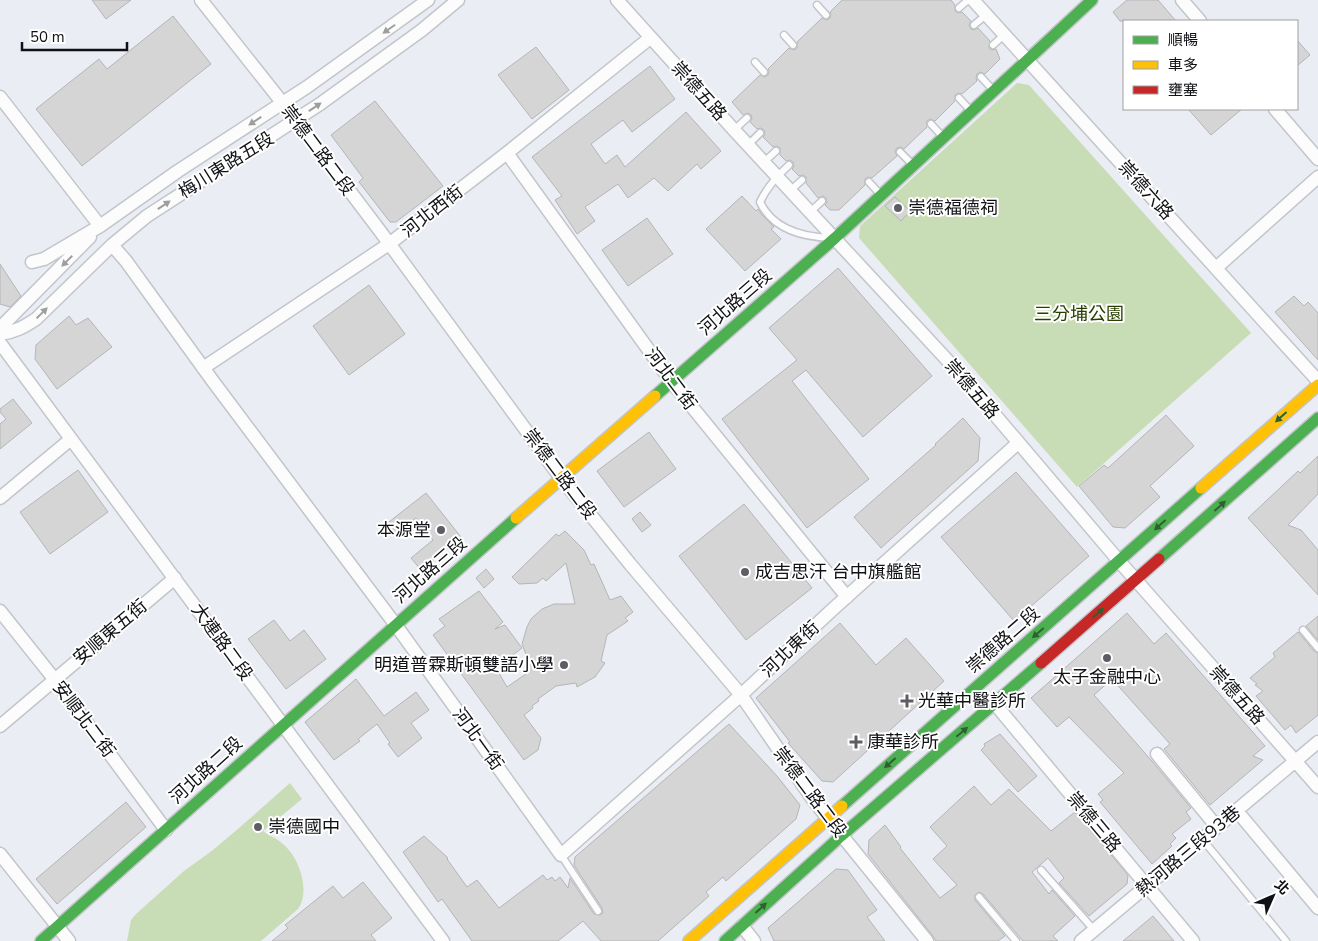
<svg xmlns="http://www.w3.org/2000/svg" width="1318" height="941" font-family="'Nunito Sans','Noto Sans TC',sans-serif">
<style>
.green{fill:#c8dcb5}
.building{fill:#d5d5d6;stroke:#b5b5b7}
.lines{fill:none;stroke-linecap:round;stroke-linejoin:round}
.lane-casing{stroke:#c2c5ca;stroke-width:9}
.street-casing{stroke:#c2c5ca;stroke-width:15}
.fast-casing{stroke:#c2c5ca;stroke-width:14}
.slow-casing{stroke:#c2c5ca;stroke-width:14}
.jam-casing{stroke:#c2c5ca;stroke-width:14}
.lane{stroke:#fcfcfd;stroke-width:6}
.street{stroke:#fcfcfd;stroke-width:12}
.fast{stroke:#4caf50;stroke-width:11}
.slow{stroke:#ffc107;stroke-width:11}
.jam{stroke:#c62828;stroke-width:11}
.oneway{fill:#9e9ea0}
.oneway2{fill:#2e6032}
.poi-dot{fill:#5c5e63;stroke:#fff;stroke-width:2}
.labels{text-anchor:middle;stroke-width:4;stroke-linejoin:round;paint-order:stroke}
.street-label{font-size:18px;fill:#101115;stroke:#fff}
.poi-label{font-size:18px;fill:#101115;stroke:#fff;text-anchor:start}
.park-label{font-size:18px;fill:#283e00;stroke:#fff}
</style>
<rect width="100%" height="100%" fill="#eaedf4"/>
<path class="green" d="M1017 83 1029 85 1251 333 1077 487 859 238 860 226Z
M290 783 302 799 263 831C269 836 277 838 283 844 299 857 311 891 298 909L261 941H127L131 920 136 914 184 871 213 850 239 828Z"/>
<path class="building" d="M92 0H131L106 19Z
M842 0H951L955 5V11L958 13 962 12 971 21 969 25 971 29 974 30 978 28 990 41 989 48 992 50 996 49 1000 59 985 74 980 72 977 74 976 78 977 81 962 94 958 93 955 95V101L935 121 930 119 927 121V127L904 149 901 147 897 148 895 151 897 156 872 178 868 177 865 179V185L839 210H830L825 205 827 202 826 198 823 196 818 198 806 183V177L803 175 799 176 792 169 794 166 793 162 790 160 786 161 780 155V148L777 146 773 147 763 137 765 134 764 130 761 128 757 129 750 122 752 119 751 115 748 113 743 115 732 102 760 75 765 77 768 75 769 71 768 69 789 48 794 50 797 48V42L822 18 827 20 830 18 831 14 830 12Z
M1127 0H1158L1176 21H1120L1113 12Z
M173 16 211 64 82 166 36 109 99 59 107 69Z
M1297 40 1310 55 1297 66Z
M536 47 569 90 532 119 498 75Z
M650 66 675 99 632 132 623 120 591 144 605 164 617 155 625 167 686 112 721 151 701 169 697 164 668 191 654 178 628 198 618 184 585 207 595 221 577 234 555 200 562 196 532 157Z
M375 101 443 186 396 222H390L359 182 363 178 331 135Z
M1188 109H1242L1211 135Z
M742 196 756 211 758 209 762 215 774 227 771 229 781 239 745 271 706 229Z
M895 197 910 211 901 221 885 206Z
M647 218 673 254 628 286 602 250Z
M0 264 21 296 10 307 0 304Z
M838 268 932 376 863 437 806 370 792 381 869 479 807 528 722 419 797 360 769 328Z
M369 285 405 334 349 375 313 326Z
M1294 296 1304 306 1308 302 1318 313V360L1275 312Z
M69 316 76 325 88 318 112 347 57 389 35 359 36 345Z
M13 399 32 423 0 449V424L6 419 0 412V409Z
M1166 415 1194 446 1150 486 1160 497 1125 528 1113 527 1079 486 1104 465 1108 468Z
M963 418 980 438 978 461 881 548 854 517 936 445 935 444Z
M649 432 676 469 624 507 597 471Z
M1318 456V494L1288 525 1301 530 1318 550V595L1248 518 1298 471 1300 473Z
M78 470 108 512 50 554 20 512Z
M1016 472 1089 556 1014 621 941 537Z
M426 493 461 537 421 570 411 558 433 540 416 518 393 536 385 525Z
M744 504 812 588 746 640 679 556Z
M640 512 651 525 642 532 632 519Z
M565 531 584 550 591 565 594 564 610 600 621 596 633 612 625 618 628 621 607 635 601 661 605 663 595 677 577 687 576 683 556 686 538 699 539 701 532 706 533 708 524 715 541 738 538 750 524 760 433 635 445 626 439 619 479 591 503 622 495 629 505 625 522 648 496 668 507 687 526 674 530 665 522 644 527 627 531 619 542 609 554 604H575L566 563 546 581 543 578 537 583 519 584 512 577 556 534 559 536Z
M486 569 494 579 484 588 476 578Z
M1127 613 1154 644 1166 633 1265 746 1253 756 1263 760 1210 805 1164 749 1170 744 1112 679 1094 695 1151 760 1191 808 1186 812 1191 819 1172 834 1176 838 1170 844 1172 846 1152 864 1100 802 1103 800 1098 794 1124 773 1069 717 1057 727 1031 698Z
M1318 616V640L1306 626Z
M274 620 290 641 304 630 326 659 286 689 248 639Z
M840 623 876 665 906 638 944 681 833 782 822 781 788 743 790 742 756 698Z
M1298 632 1314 651 1318 653V715L1296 733 1291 725 1285 730 1256 696 1263 691 1255 685 1257 684 1250 678 1275 657 1273 653Z
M356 679 384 716 416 692 429 710 411 723 422 738 398 757 388 744 390 743 377 724 358 739 360 741 334 760 305 722Z
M729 724 777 776 800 805 796 819 726 881 723 877 706 892 709 896 658 941H601L583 921 558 941H472L442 899 438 902 403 852 424 836 448 858 447 859 467 887 477 880 499 908 543 875 547 880 552 877 555 881 560 877 568 888 570 878 594 914 600 915 603 913 602 908 574 865 575 857Z
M1000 734 1037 776 1018 792 981 750 985 746 984 744Z
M974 786 991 805 1009 789 1051 831 1075 812 1128 875 1127 884 1089 916 1059 883 1064 878 1048 858 1032 872 1049 894 1052 890 1075 916 1053 936 1058 941H1023L983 894 979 892 975 895V900L1005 936 998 941H936L933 936 868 854 869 840 885 825 901 847 900 848 940 898 957 885 933 859 947 846 930 827Z
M126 802 146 827 57 904 36 879Z
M836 869 848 870 877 910 867 917 885 941H774L768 928Z
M363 882 392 918 371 935 376 941H272L288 928 285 925 333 886 343 898Z
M1153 916 1174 941H1123Z"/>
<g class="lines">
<defs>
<path id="lane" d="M817 5 826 15
M959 8 968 0
M974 25 986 15
M784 35 793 45
M993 45 1004 35
M755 62 764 72
M981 77 994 91
M959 98 970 110
M931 124 942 136
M734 130 747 118
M748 145 760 133
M900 152 912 164
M764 162 776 151
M789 165C777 176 767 187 760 202 773 230 803 237 831 238
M869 182 880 194
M791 190 802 180
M810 212 822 201
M1303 630 1318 648
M1203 840 1286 941
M561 855 598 911
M1041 870 1094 930
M979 897 1016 941"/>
<path id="street" d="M201 0 296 120 380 231 561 478 630 564 741 695 814 801 927 941
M617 0 734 130 962 376 1119 561 1318 787
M973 0 1318 381
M1182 0 1200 21
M0 97 100 226
M1275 109 1318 159
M507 153 671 381 847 597
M112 245 126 261 212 380 395 624 561 855 741 695 833 609 1018 443
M32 262 44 259 100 226 178 171 307 87 428 0
M1216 268 1318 177
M0 328 90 237
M0 334C15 332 24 327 36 319L112 245 147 216 320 104 422 30 458 0
M0 343 443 941
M203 368 389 244 507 153 650 38
M0 498 71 439
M0 611 55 680 166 830
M995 704 1193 941
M0 726 175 578
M1157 754 1217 827
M1237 811 1318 908
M0 854 69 941
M742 926 754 941
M1081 941 1318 742"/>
<path id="fast" d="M655 396 835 238 1092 0
M1159 559 1318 418
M842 806 1201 488
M41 941 516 518
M725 941 841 836 1041 663"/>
<path id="slow" d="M1201 488 1318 385
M516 518 655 396
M689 941 842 806"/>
<path id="jam" d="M1041 663 1159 559"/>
</defs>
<use href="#lane" class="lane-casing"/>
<use href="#street" class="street-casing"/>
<use href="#fast" class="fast-casing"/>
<use href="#slow" class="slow-casing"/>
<use href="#jam" class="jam-casing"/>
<use href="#lane" class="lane"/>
<use href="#street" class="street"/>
<use href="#fast" class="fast"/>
<use href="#slow" class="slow"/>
<use href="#jam" class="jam"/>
</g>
<defs><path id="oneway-solid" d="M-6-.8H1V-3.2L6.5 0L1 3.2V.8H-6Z" transform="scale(1.25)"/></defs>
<g class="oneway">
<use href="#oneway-solid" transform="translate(389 29) rotate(145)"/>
<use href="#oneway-solid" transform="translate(315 107) rotate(-34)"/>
<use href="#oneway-solid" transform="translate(255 121) rotate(147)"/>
<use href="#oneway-solid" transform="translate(164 205) rotate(-34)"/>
<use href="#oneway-solid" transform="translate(67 261) rotate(135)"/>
<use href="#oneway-solid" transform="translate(42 313) rotate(-44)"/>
</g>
<g class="oneway2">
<use href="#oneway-solid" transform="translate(1281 417) rotate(138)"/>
<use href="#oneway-solid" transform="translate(1220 506) rotate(-42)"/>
<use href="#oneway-solid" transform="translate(1160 525) rotate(138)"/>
<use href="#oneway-solid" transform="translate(1098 613) rotate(-41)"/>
<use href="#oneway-solid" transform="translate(1038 633) rotate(139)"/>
<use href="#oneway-solid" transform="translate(962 732) rotate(-40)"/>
<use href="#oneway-solid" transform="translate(890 763) rotate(139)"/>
<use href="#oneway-solid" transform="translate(761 908) rotate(-42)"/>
</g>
<g class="poi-dot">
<circle cx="898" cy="208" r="5"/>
<circle cx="441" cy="530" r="5"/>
<circle cx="745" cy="572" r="5"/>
<circle cx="1107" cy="658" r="5"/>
<circle cx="564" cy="665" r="5"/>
<path d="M904.5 693.5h5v5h5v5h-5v5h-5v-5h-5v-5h5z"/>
<path d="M853.5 734.5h5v5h5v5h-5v5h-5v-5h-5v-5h5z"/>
<circle cx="258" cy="827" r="5"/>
</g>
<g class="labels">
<g class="street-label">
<text transform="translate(699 91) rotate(48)" y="6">崇德五路</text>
<text transform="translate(318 150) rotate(53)" y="6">崇德二路二段</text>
<text transform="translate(226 165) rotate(-32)" y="6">梅川東路五段</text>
<text transform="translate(1146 190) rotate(48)" y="6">崇德六路</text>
<text transform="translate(432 211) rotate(-38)" y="6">河北西街</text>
<text transform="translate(735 302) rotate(-41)" y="6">河北路三段</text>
<text transform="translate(671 379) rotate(53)" y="6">河北二街</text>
<text transform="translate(972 389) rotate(49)" y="6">崇德五路</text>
<text transform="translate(560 474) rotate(53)" y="6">崇德二路二段</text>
<text transform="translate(430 570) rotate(-41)" y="6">河北路三段</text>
<text transform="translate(110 632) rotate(-40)" y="6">安順東五街</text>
<text transform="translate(1003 640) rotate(-41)" y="6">崇德路二段</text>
<text transform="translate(222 642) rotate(54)" y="6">大連路二段</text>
<text transform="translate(790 649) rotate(-43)" y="6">河北東街</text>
<text transform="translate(1237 695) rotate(48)" y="6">崇德五路</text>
<text transform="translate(84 719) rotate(53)" y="6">安順北二街</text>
<text transform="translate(478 739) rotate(54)" y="6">河北一街</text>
<text transform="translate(206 770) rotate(-42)" y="6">河北路二段</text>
<text transform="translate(810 792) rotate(53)" y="6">崇德二路二段</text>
<text transform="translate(1094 822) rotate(50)" y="6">崇德三路</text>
<text transform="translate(1188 851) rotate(-40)" y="6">熱河路三段93巷</text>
</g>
<g class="poi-label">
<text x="908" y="214">崇德福德祠</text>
<text x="431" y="536" text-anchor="end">本源堂</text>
<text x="755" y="578">成吉思汗 台中旗艦館</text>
<text x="554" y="671" text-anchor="end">明道普霖斯頓雙語小學</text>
<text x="1107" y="683" text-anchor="middle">太子金融中心</text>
<text x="918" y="707">光華中醫診所</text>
<text x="867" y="748">康華診所</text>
<text x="268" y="833">崇德國中</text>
</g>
<g class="park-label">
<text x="1079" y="320">三分埔公園</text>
</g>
</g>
<rect x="1123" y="20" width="175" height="90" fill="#ffffff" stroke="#9fa0a1"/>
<rect x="1133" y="36" width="25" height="8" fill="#4caf50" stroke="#9fa0a1"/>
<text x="1168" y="45" font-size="15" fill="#101115">順暢</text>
<rect x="1133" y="61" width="25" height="8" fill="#ffc107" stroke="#9fa0a1"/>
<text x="1168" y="70" font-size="15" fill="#101115">車多</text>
<rect x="1133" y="86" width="25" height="8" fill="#c62828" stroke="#9fa0a1"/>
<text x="1168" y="95" font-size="15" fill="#101115">壅塞</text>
<g transform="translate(1273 896) rotate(45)" stroke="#ffffff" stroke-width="4" paint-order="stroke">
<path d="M0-4L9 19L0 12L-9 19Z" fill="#101115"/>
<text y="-8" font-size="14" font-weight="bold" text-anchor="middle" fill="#101115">北</text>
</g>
<path d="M22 42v8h105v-8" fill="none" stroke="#101115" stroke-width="2.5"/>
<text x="30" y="42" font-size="15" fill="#101115" stroke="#ffffff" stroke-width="4" paint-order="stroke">50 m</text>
</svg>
